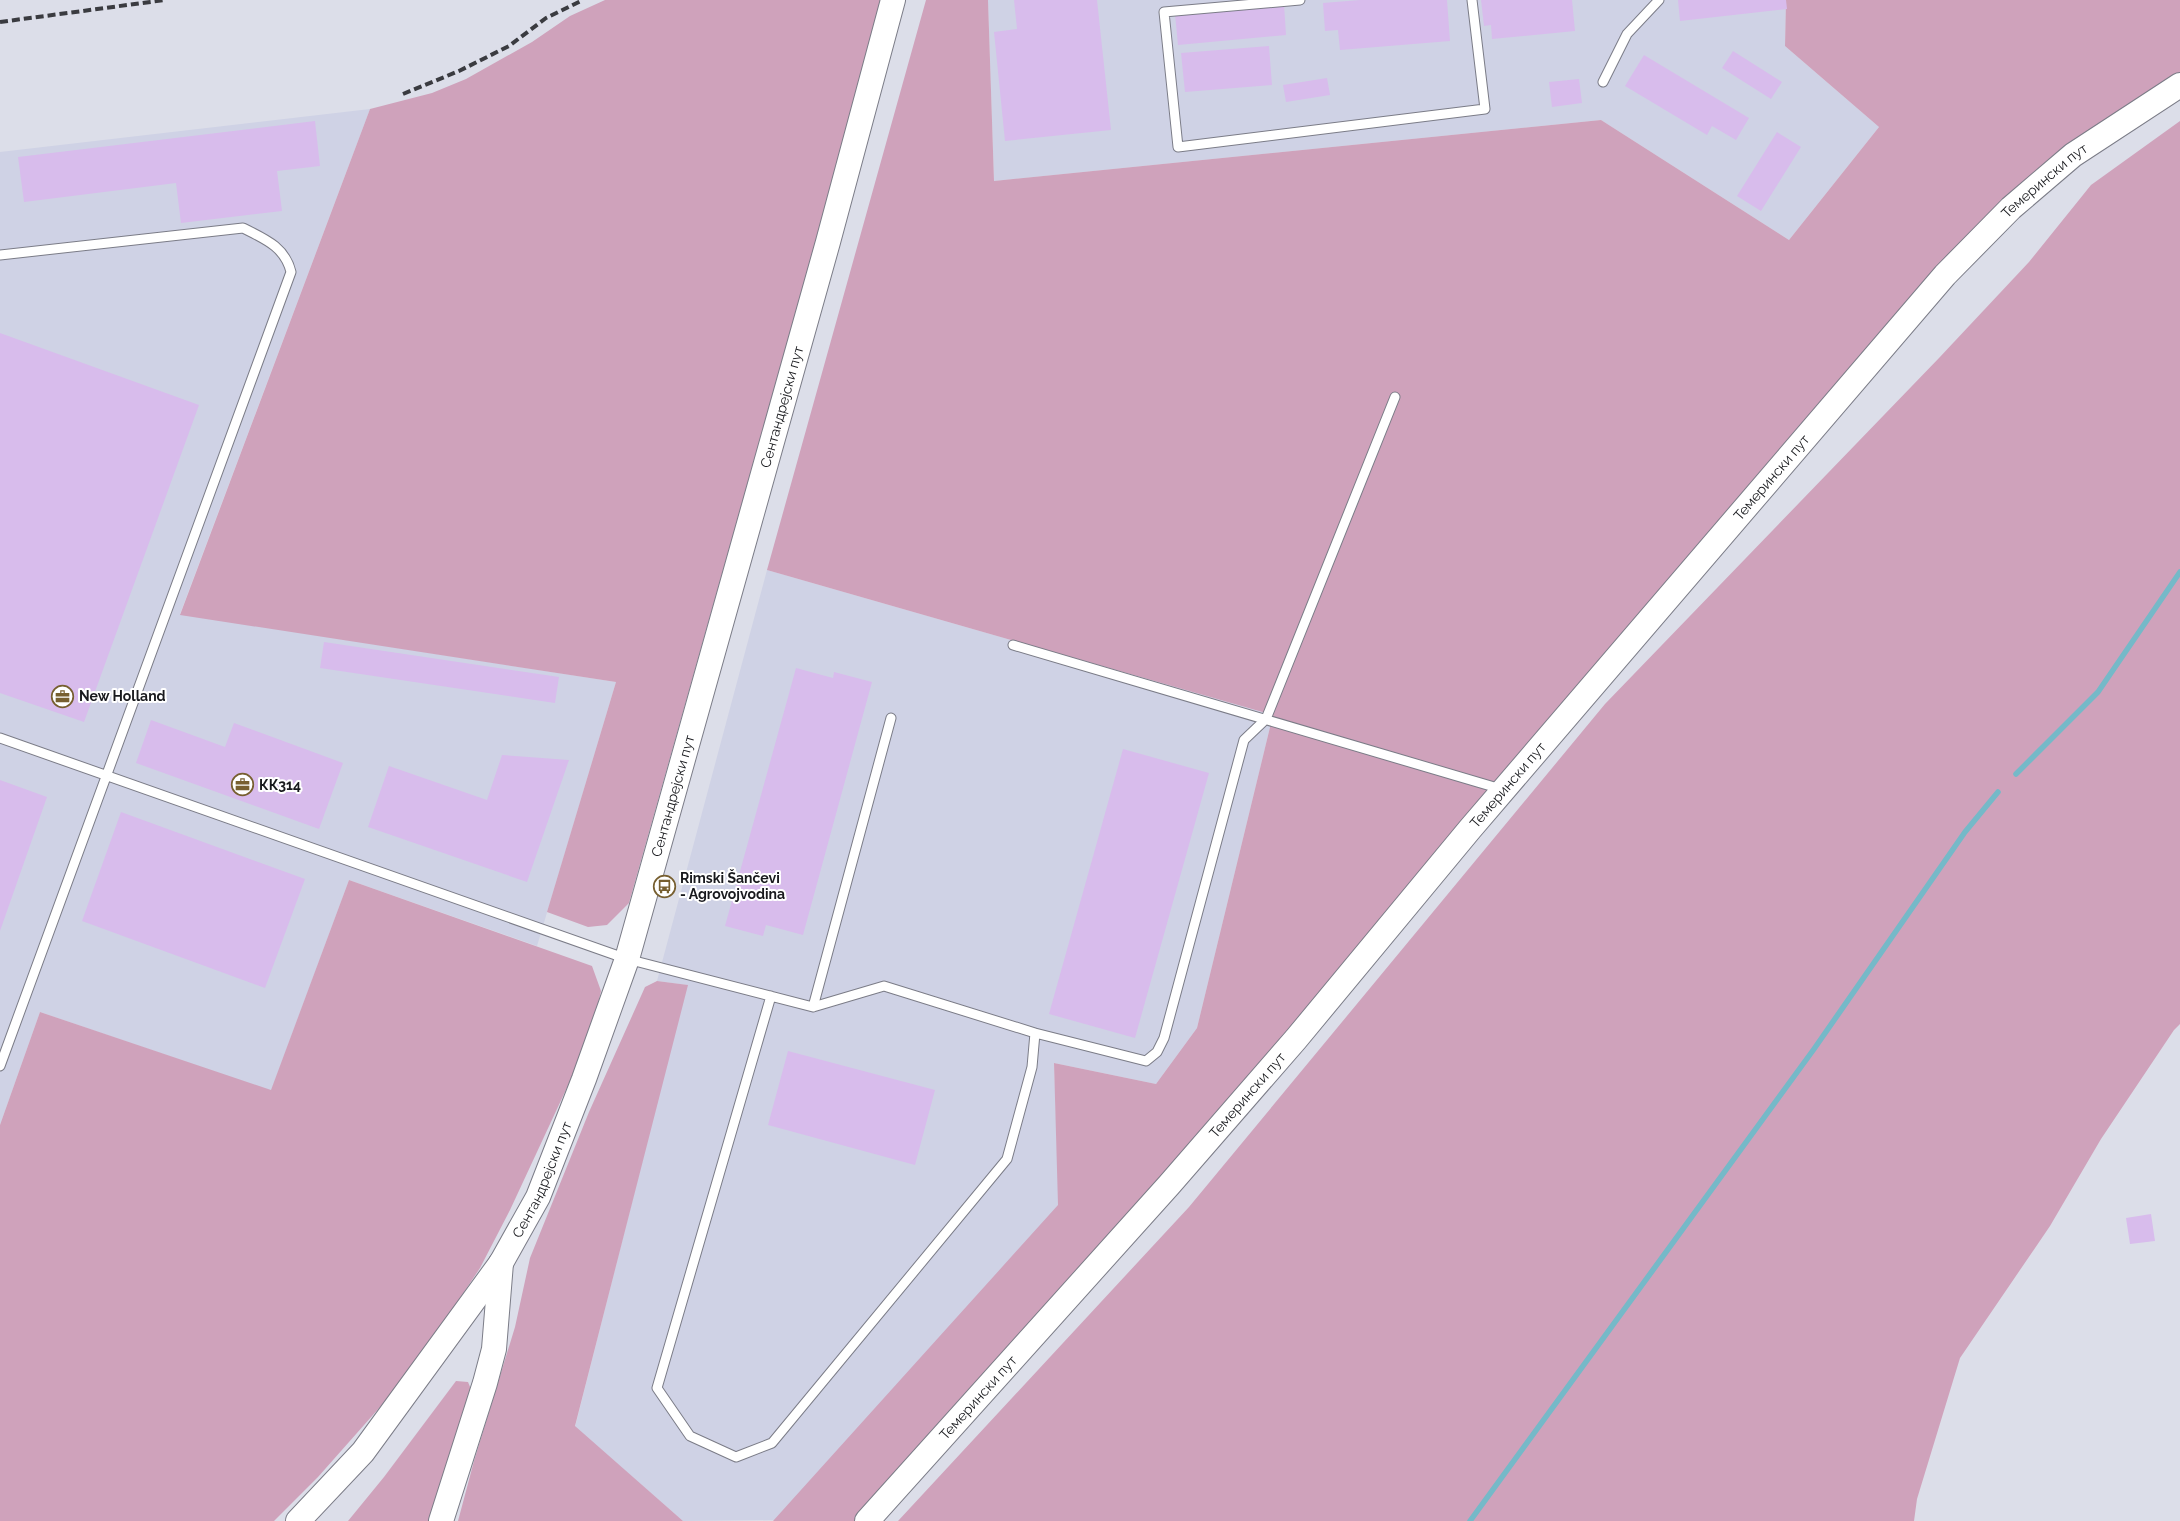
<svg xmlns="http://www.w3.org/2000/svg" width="2180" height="1521" font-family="Raleway,sans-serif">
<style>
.built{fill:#cfd2e5}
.green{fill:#cfa2bb}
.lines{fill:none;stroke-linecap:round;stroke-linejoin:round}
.stream{stroke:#75b9c8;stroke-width:5.5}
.building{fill:#d8bcec}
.lane-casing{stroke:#7b7c87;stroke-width:11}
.secondary-casing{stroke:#7b7c87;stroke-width:26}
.lane{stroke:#fff;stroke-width:9}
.secondary{stroke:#fff;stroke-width:24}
.rail{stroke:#3a3b40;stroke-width:4;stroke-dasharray:8 4;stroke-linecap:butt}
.labels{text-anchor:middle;stroke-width:4;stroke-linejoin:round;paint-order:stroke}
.street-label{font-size:14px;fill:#18191d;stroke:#fff}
.poi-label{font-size:14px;font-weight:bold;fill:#18191d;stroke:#fff;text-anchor:start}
</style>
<rect width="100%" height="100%" fill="#dcdee9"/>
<path class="built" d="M988 0H1786L1785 46 1879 127 1789 240 1601 120 994 181Z
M370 109 180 614 616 682 537 946 349 880 271 1091 40 1012 0 1125V152Z
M767 570 1273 715 1197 1028 1156 1084 1054 1063 1059 1205 775 1520 683 1521 575 1427 687 985 657 981Z"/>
<path class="green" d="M605 0H884L629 903 607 925 588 927 547 912 616 682 180 615 370 109 432 93 466 79 532 42 570 16Z
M926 0H988L994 181 1601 120 1789 240 1879 127 1785 46 1786 0H2180V89L2012 212 868 1521H773L1058 1205 1054 1063 1156 1084 1197 1028 1273 715 767 570Z
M2180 121V1024L2174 1030 2101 1139 2050 1226 1960 1358 1917 1499 1914 1521H898L1189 1207 1605 704 1939 358 2029 262 2091 185Z
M349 880 592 966 601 991 590 1038 510 1210 480 1268 411 1372 318 1477 274 1521H0V1125L40 1012 271 1090Z
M657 981 688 985 575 1426 683 1521H458L474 1461 515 1327 530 1258 589 1112 641 996 645 987Z
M456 1381 468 1382 473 1394 435 1521H348L384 1477Z"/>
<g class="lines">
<path class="stream" d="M2016 774 2098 692 2180 572
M1470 1521 1814 1049 1965 832 1998 792"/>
</g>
<path class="building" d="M1014 0H1097L1111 130 1005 141 994 32 1017 29Z
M1360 0H1447L1450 41 1340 50 1338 30 1325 31 1323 3Z
M1481 0H1572L1575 31 1492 39 1491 25 1484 26Z
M1678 0H1786L1787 9 1680 21Z
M1284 4 1286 35 1178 45 1175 14Z
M1269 46 1272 85 1185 92 1181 53Z
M1733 51 1782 82 1771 99 1722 68Z
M1644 55 1749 118 1736 140 1712 126 1707 135 1625 86Z
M1327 78 1330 95 1286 102 1283 85Z
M1579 79 1582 103 1552 107 1549 82Z
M315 121 320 166 277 171 282 211 181 223 176 183 24 202 18 157Z
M1777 132 1801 147 1761 211 1737 196Z
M0 333 199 405 84 722 0 693Z
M324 642 559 677 555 703 320 668Z
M796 668 833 678 834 672 872 682 803 935 766 925 763 936 725 926Z
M151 720 225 747 234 723 343 763 319 829 136 763Z
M1123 749 1209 773 1135 1038 1049 1014Z
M502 755 569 760 527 882 368 827 389 766 487 800Z
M0 780 47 797 0 931Z
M121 812 305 879 265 988 82 921Z
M788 1051 935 1090 915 1165 768 1125Z
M2151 1214 2155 1241 2130 1244 2126 1218Z"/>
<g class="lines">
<defs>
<path id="lane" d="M1300 0 1164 12 1178 147 1485 109 1472 0
M1603 82 1627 34 1659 0
M0 255 243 228C265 239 285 247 291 272L0 1066
M1013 645 1501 789
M0 738 627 959 813 1007 884 986 1035 1033 1032 1067 1007 1159 772 1443 736 1457 690 1436 657 1388 771 996
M813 1007 891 718
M1035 1033 1146 1061 1157 1052 1164 1038 1244 740 1266 719 1395 397"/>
<g id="secondary">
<path id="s1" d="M298 1521 363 1452 501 1263 538 1197 584 1079 627 959 828 242 893 0"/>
<path d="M441 1521 485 1383 494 1349 501 1263"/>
<path id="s2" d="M867 1521 1169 1185 1296 1039 1470 829 1945 275 2011 208 2073 155 2180 85"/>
</g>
</defs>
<use href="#lane" class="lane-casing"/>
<use href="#secondary" class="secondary-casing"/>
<use href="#lane" class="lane"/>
<use href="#secondary" class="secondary"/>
<path class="rail" d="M0 22 165 0
M403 94 459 71 509 46 546 18 583 0"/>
</g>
<defs>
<symbol id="office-ring" viewBox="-11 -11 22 22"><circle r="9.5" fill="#fff" stroke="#775f30" stroke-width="1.5"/><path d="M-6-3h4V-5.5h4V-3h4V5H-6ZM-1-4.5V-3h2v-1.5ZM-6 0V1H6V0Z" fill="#775f30"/></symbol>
<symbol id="bus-ring" viewBox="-11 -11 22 22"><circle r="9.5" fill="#fff" stroke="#775f30" stroke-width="1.5"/><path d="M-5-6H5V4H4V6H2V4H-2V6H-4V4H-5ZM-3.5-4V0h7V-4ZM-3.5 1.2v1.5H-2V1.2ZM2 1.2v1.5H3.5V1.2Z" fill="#775f30"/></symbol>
</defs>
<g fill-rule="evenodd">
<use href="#office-ring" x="50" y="684" width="25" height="25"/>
<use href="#office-ring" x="230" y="772" width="25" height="25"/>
<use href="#bus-ring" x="652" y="874" width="25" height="25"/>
</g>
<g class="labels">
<g class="street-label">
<text dy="5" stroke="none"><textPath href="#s2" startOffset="1785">Темерински пут</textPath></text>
<text dy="5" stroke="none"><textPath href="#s1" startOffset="1232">Сентандрејски пут</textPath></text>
<text dy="5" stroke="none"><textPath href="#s2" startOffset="1381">Темерински пут</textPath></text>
<text dy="5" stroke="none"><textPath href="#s2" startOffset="976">Темерински пут</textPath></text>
<text dy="5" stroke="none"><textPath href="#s1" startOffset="828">Сентандрејски пут</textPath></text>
<text dy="5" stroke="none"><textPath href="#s2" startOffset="571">Темерински пут</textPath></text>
<text dy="5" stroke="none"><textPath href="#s1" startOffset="422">Сентандрејски пут</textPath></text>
<text dy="5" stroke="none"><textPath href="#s2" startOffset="166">Темерински пут</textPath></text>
</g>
<g class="poi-label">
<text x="79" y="701">New Holland</text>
<text x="259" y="790">КК314</text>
<text x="680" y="883">Rimski Šančevi<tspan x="680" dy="16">- Agrovojvodina</tspan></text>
</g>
</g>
</svg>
